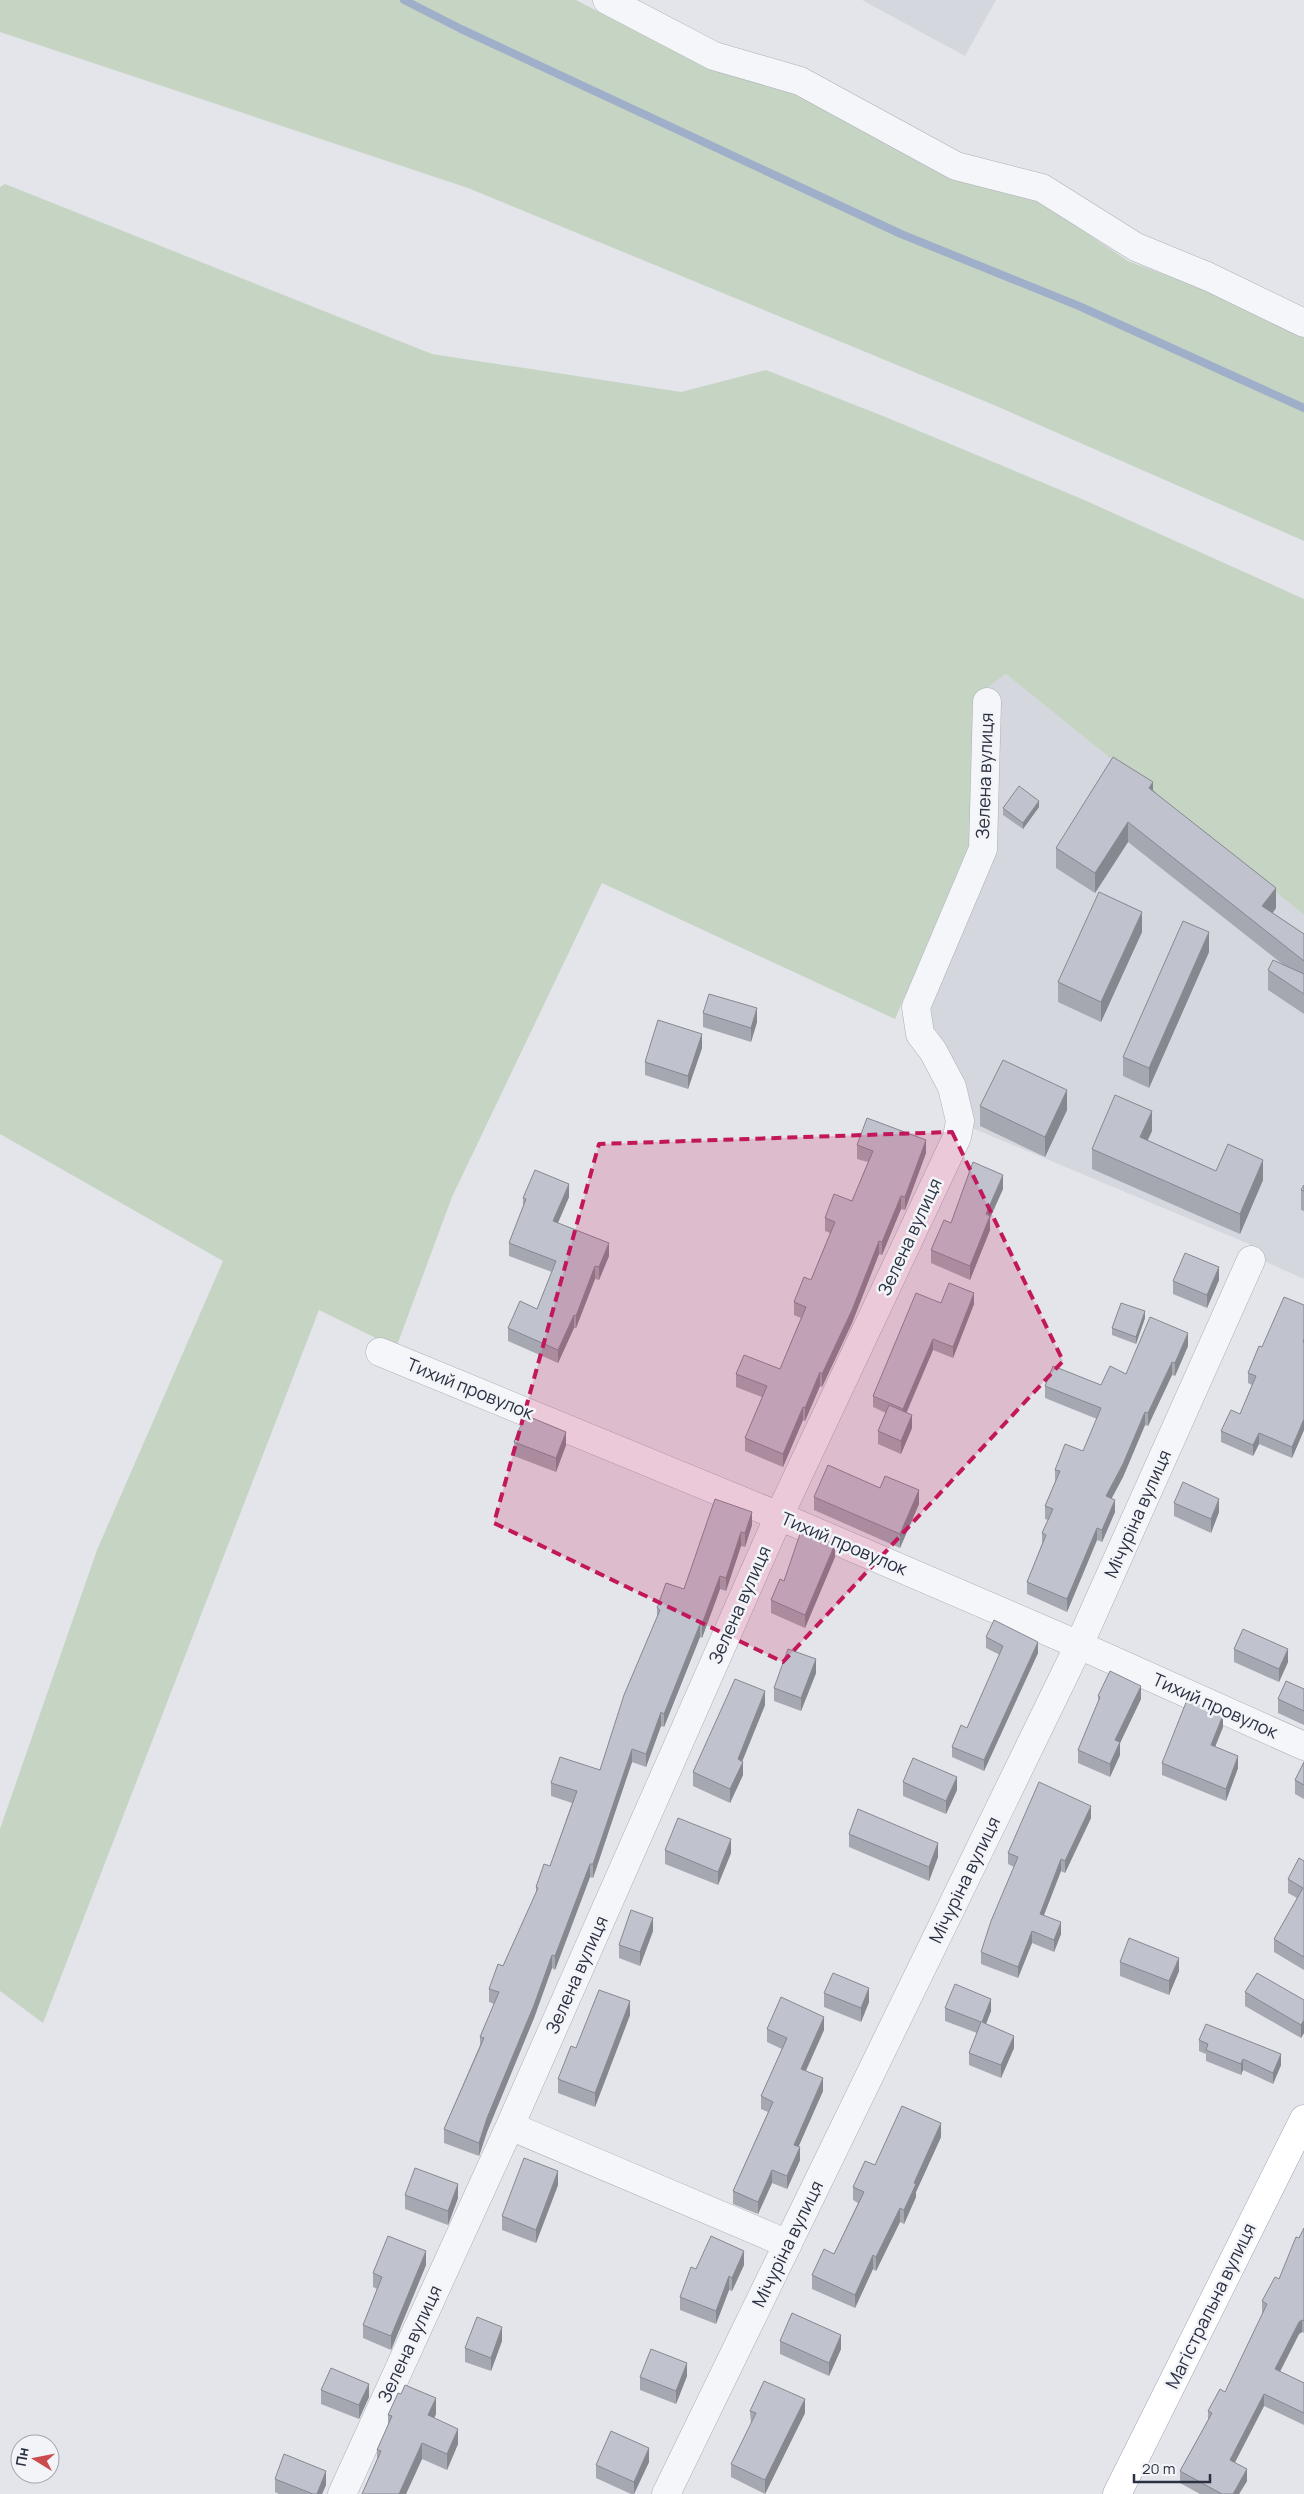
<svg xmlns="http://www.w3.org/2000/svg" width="1304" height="2494" font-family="Manrope,sans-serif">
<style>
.built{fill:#d5d7df}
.green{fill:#c6d4c4}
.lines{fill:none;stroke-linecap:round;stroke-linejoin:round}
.stream{stroke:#9faec9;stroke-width:8}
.minor-casing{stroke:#acafb8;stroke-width:29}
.major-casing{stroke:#a2a7b6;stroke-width:29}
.minor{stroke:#f5f6f9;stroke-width:28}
.major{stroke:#fff;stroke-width:28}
.wall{fill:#a5a8b0}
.shaded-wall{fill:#868890}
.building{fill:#c0c3cd;stroke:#868890}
.marked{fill:#c2185b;fill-opacity:0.2;stroke:#c2185b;stroke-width:4;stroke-dasharray:10 6;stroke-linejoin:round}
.labels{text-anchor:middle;stroke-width:5;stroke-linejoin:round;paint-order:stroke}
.street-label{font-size:18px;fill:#2b3042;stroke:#f2f4f8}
</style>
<rect width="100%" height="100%" fill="#e3e5ea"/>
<path class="built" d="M862 0H996L965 56Z
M1006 674 1304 915V1279L1264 1261 1249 1244 965 1125 922 1007 951 941 991 746 989 686Z"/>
<path class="green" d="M0 0H576L709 69 797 92 1036 199 1128 261 1233 300 1304 334V541L994 405 468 188 0 32Z
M5 184 432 354 681 392 766 370 883 416 1082 499 1304 599V915L1006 674 977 695 969 845 895 1019 602 883 452 1197 396 1348 319 1310 43 2023 0 1991V1829L97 1550 223 1261 0 1134V187Z"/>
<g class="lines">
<path class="stream" d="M404 0 461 29 901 234 1079 306 1304 408"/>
<defs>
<path id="minor" d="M607 0 714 56 800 81 956 166 1042 188 1136 247 1209 277 1304 323
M380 1352 779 1516 1079 1645 1304 1746
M510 2126 788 2244
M342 2494 510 2126 779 1516 957 1137 960 1121 952 1087 933 1051 920 1034 916 1007 983 849 987 702
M666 2494 1079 1645 1251 1260"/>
<path id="major" d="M1117 2494 1304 2119"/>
</defs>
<use href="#minor" class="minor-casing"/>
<use href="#major" class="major-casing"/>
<use href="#minor" class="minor"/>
<use href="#major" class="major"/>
</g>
<path class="wall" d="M1153 790 1276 908 1273 913 1304 934V1014L1268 990V970L1285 966 1128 842 1095 893 1056 868V848Z
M1039 807 1023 829 1003 815V808Z
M1142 932 1101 1022 1058 1002V982Z
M1209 952 1149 1088 1123 1076V1057Z
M703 1013 757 1022 751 1042 703 1027Z
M702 1048 688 1089 645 1075V1062Z
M980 1106 1067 1110 1045 1157 980 1126Z
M1152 1131 1147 1140 1216 1171 1263 1180 1240 1234 1092 1169V1149Z
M857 1145 926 1153 905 1210 901 1209 882 1255 879 1254 852 1323 822 1387 820 1386 805 1421 803 1420 783 1467 745 1451V1438L762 1397 736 1387V1374L780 1369 801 1318 794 1315V1302L811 1280 830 1233 825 1231V1218L852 1201 868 1162 857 1159Z
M1304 1185V1211L1301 1210V1190Z
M1003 1189 990 1218V1230L970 1280 931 1263V1250L951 1223Z
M569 1197 558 1223 609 1256 599 1280 595 1279 576 1328H574L558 1363 508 1341V1328L537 1309 552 1272 509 1256V1243L523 1207V1198Z
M1219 1280 1207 1308 1173 1294V1281Z
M941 1303 974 1304 953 1358 933 1350 907 1412 912 1428 901 1454 878 1444V1431L886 1413 873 1407V1396Z
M1304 1305V1430L1292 1458 1259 1444 1253 1456 1221 1442V1431L1240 1414 1252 1385 1248 1383V1373L1262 1347Z
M1145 1318 1136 1344 1112 1335V1328Z
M1188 1346 1175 1376 1172 1375 1148 1426 1145 1425 1123 1477 1111 1499 1115 1512 1102 1542 1097 1540 1067 1612 1027 1594V1582L1042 1544V1533L1048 1520 1045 1519V1506L1055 1482V1470L1083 1451 1097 1419 1045 1398V1386L1101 1385Z
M514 1442 566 1445 556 1472 514 1456Z
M814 1497 919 1504 900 1548 814 1510Z
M715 1499 752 1525 745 1547 741 1546 726 1591 720 1589 702 1638 700 1637 664 1727 661 1726 646 1767 632 1762 593 1878 590 1877 555 1970 552 1968 534 2018 487 2132 479 2156 444 2143V2129L480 2045V2037L494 2004 489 2002V1989L503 1966 536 1893V1887L550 1866 572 1803 551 1796V1783L600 1770 657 1618V1608L684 1589Z
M1174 1503 1219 1512 1211 1533 1174 1516Z
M835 1557 805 1628 771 1613V1600L784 1581Z
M986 1637 1038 1653 984 1771 952 1757V1747L967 1728 1000 1655 986 1648Z
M1234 1649 1288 1662 1279 1682 1234 1662Z
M816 1673 801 1711 774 1701V1688Z
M1304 1689V1725L1278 1713V1699Z
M1098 1696 1141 1699 1120 1743V1755L1110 1777 1078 1763V1750L1098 1702Z
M765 1705 742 1762 743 1775 730 1803 693 1786V1772Z
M1223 1727 1215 1747 1238 1768 1226 1801 1162 1775V1763Z
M1304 1762V1799L1295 1794V1780Z
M903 1782 957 1790 946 1814 903 1796Z
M1091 1818 1065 1873 1061 1871 1044 1915 1061 1934 1054 1952 1032 1943 1018 1978 981 1964V1952L1014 1867 1008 1864V1853Z
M849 1834 938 1857 929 1881 849 1847Z
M665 1850 731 1853 718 1885 665 1864Z
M1304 1861V1970L1274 1952V1939L1297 1898 1288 1893V1879Z
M653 1931 640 1966 619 1958V1945Z
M1120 1962 1179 1971 1169 1995 1120 1976Z
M1245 1992 1304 2000V2033L1301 2038 1245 2006Z
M824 1993 869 2002 861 2022 824 2007Z
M945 2008 991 2011 986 2024 1014 2048 1001 2078 969 2065V2053L977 2033 945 2021Z
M630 2015 595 2107 558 2093V2079L576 2048Z
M767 2029 824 2030 806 2071 823 2091 798 2147 800 2160 787 2189 772 2183 758 2214 733 2204V2191L768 2112 761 2109V2096L782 2049 767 2042Z
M1199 2040 1281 2065 1273 2084 1243 2070 1241 2075 1206 2061V2054L1199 2051Z
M941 2137 916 2192V2197L904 2224 900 2222 876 2271 873 2269 855 2308 812 2289V2275L834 2254 858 2203 853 2200V2187L875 2165Z
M558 2185 536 2243 502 2230V2216Z
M405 2195 458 2198 448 2225 405 2209Z
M1304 2228V2333L1302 2332 1299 2334 1280 2372 1304 2383V2425L1264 2406 1235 2462 1247 2481 1239 2494H1200L1180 2483V2471L1208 2420V2411L1225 2392 1263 2314 1262 2313V2301L1279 2279Z
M426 2265 391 2350 363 2338V2325L377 2289 373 2287V2273Z
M744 2265 732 2291 729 2290 716 2324 680 2310V2297L696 2269Z
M502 2341 491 2371 465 2362V2348Z
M780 2341 841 2349 829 2376 780 2354Z
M687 2376 676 2404 640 2390V2377Z
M321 2390 369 2397 359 2419 321 2404Z
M750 2411 805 2413 765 2494 731 2477V2464L751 2424Z
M436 2414 434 2418 458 2444 447 2470 422 2459 406 2494H362L377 2459V2450L388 2425V2415Z
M649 2462 634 2494H631L596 2478V2465Z
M275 2479 326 2485 322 2494H279L275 2492Z"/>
<path class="shaded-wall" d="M1153 782V802L1149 788Z
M1039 801V807L1023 829V823Z
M1128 822V842L1095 893V873Z
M1276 888V908L1262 926V906Z
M1142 912V932L1101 1022V1002Z
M1209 932V952L1149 1088V1068Z
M757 1008V1022L751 1042V1028Z
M702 1034V1048L688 1089V1076Z
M1067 1090V1110L1045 1157V1137Z
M1152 1111V1131L1140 1157V1137Z
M926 1140V1153L905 1210V1197Z
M1263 1160V1180L1240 1234V1214Z
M1003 1175V1189L990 1218V1230L970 1280V1266L986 1214Z
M569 1184V1197L553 1234V1221Z
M901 1196V1209L882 1255V1242Z
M879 1241V1254L852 1323 822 1387V1374Z
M609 1243V1256L599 1280V1267Z
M595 1266V1279L576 1328V1316Z
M1219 1267V1280L1207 1308V1295Z
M974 1293V1304L953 1358V1347Z
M1145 1311V1318L1136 1344V1337Z
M574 1315V1328L558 1363V1350Z
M1188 1333V1346L1175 1376V1363Z
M933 1339V1350L903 1420V1409Z
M1172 1362V1375L1148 1426V1413Z
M820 1372V1386L805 1421V1408Z
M803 1407V1420L783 1467V1454Z
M1145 1412V1425L1123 1477 1106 1509V1496Z
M912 1415V1428L901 1454V1441Z
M1304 1419V1430L1292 1458V1447Z
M566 1432V1445L556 1472V1458Z
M1259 1433V1444L1253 1456V1445Z
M919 1490V1504L900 1548V1534Z
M1219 1499V1512L1211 1533V1519Z
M1115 1500V1512L1102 1542V1530Z
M752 1512V1525L745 1547V1533Z
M1097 1528V1540L1067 1612V1599Z
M741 1532V1546L726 1591V1578Z
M835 1544V1557L805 1628V1615Z
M720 1576V1589L702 1638V1624Z
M700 1624V1637L664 1727V1714Z
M1038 1642V1653L984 1771V1760Z
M1288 1649V1662L1279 1682V1669Z
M816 1659V1673L801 1711V1698Z
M1141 1686V1699L1120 1743V1755L1110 1777V1764L1115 1740Z
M765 1691V1705L739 1769 743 1762V1775L730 1803V1789L738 1759Z
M661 1712V1726L646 1767V1754Z
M1223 1715V1727L1211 1757V1745Z
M632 1749V1762L593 1878V1864Z
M1238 1756V1768L1226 1801V1789Z
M957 1777V1790L946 1814V1801Z
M1091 1806V1818L1065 1873V1861Z
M731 1839V1853L718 1885V1872Z
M938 1843V1857L929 1881V1867Z
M1061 1859V1871L1040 1925V1914Z
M590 1864V1877L555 1970V1956Z
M653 1918V1931L640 1966V1952Z
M1061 1922V1934L1054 1952V1940Z
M1032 1931V1943L1018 1978V1967Z
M552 1955V1968L534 2018 487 2132 479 2156V2143L487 2118Z
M1179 1958V1971L1169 1995V1981Z
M869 1988V2002L861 2022V2008Z
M991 1999V2011L982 2034V2022Z
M630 2001V2015L595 2107V2093Z
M824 2017V2030L801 2081V2069Z
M1304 2020V2033L1301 2038V2025Z
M1014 2036V2048L1001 2078V2065Z
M1281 2054V2065L1273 2084V2073Z
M1243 2059V2070L1241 2075V2064Z
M823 2078V2091L794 2157V2145Z
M941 2123V2137L916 2192V2197L904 2224V2210L914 2183Z
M800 2147V2160L787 2189V2176Z
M772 2170V2183L758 2214V2202Z
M558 2171V2185L536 2243V2230Z
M458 2184V2198L448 2225V2211Z
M900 2208V2222L876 2271V2257Z
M426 2251V2265L391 2350V2336Z
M744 2251V2265L732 2291V2278Z
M873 2255V2269L855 2308V2295Z
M729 2276V2290L716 2324V2311Z
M1302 2320V2332L1299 2334 1275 2381V2369L1299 2322Z
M502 2327V2341L491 2371V2358Z
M841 2335V2349L829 2376V2363Z
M687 2363V2376L676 2404V2391Z
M369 2384V2397L359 2419V2405Z
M1264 2394V2406L1230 2472V2460Z
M436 2398V2414L428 2431V2415Z
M805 2399V2413L765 2494V2480Z
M458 2429V2444L447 2470V2454Z
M422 2443V2459L406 2494H399Z
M649 2448V2462L634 2494V2482Z
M1247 2469V2481L1239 2494H1233Z
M326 2471V2485L322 2494H317Z"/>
<path class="building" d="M1113 757 1153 782 1149 788 1276 888 1262 906 1304 934V961L1128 822 1095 873 1056 848Z
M1019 786 1039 801 1023 823 1003 808Z
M1099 892 1142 912 1101 1002 1058 982Z
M1183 921 1209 932 1149 1068 1123 1057Z
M1273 960 1304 974V994L1268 970Z
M709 994 757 1008 751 1028 703 1013Z
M658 1020 702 1034 688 1076 645 1062Z
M1003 1060 1067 1090 1045 1137 980 1106Z
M1115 1095 1152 1111 1140 1137 1216 1171 1228 1144 1263 1160 1240 1214 1092 1149Z
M867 1118 926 1140 905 1197 901 1196 882 1242 879 1241 852 1310 822 1374 820 1372 805 1408 803 1407 783 1454 745 1438 767 1386 736 1374 744 1355 780 1369 806 1307 794 1302 804 1277 811 1280 835 1222 825 1218 834 1194 852 1201 873 1151 857 1145Z
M973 1162 1003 1175 986 1214 990 1216 970 1266 931 1250 944 1220 951 1223Z
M535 1170 569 1184 553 1221 609 1243 599 1267 595 1266 576 1316 574 1315 558 1350 508 1328 520 1301 537 1309 556 1261 509 1243 526 1199 523 1198Z
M1304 1185V1191L1301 1190Z
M1185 1253 1219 1267 1207 1295 1173 1281Z
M949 1283 974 1293 953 1347 933 1339 903 1409 873 1396 916 1293 941 1303Z
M1284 1297 1304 1305V1339L1303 1342H1304V1419L1292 1447 1259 1433 1253 1445 1221 1431 1231 1410 1240 1414 1256 1376 1248 1373 1259 1346 1262 1347Z
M1121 1303 1145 1311 1136 1337 1112 1328Z
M1150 1317 1188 1333 1175 1363 1172 1362 1148 1413 1145 1412 1123 1464 1106 1496 1115 1500 1102 1530 1097 1528 1067 1599 1027 1582 1046 1535 1042 1533 1053 1509 1045 1506 1060 1471 1055 1470 1065 1444 1083 1451 1101 1408 1045 1386 1053 1366 1101 1385 1110 1366 1126 1374Z
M889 1405 912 1415 901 1441 878 1431Z
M525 1415 566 1432 556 1458 514 1442Z
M828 1465 880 1488 885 1476 919 1490 900 1534 814 1497Z
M1183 1482 1219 1499 1211 1519 1174 1503Z
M715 1499 752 1512 745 1533 741 1532 726 1578 720 1576 702 1624H700L664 1714 661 1712 646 1754 632 1749 593 1864H590L555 1956 552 1955 534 2005 487 2118 479 2143 444 2129 484 2038 480 2037 499 1992 489 1989 498 1964 503 1966 538 1888 536 1887 544 1864 550 1866 577 1791 551 1783 560 1757 600 1770 624 1695 660 1610 657 1608 666 1583 684 1589Z
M801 1531 835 1544 805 1615 771 1600 780 1579 784 1581Z
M994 1620 1038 1642 984 1760 952 1747 961 1725 967 1728 1003 1646 986 1637Z
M1243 1629 1288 1649 1279 1669 1234 1649Z
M788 1649 816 1659 801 1698 774 1688Z
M1110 1671 1141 1686 1115 1740 1120 1742 1110 1764 1078 1750 1100 1697 1098 1696Z
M735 1679 765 1691 738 1759 743 1762 730 1789 693 1772Z
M1286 1681 1304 1689V1711L1278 1699Z
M1187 1700 1223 1715 1211 1745 1238 1756 1226 1789 1162 1763Z
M913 1758 957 1777 946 1801 903 1782Z
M1304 1762V1785L1295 1780Z
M1039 1782 1091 1806 1065 1861 1061 1859 1040 1914 1061 1922 1054 1940 1032 1931 1018 1967 981 1952 991 1921 1018 1857 1008 1853Z
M858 1809 938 1843 929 1867 849 1834Z
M678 1818 731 1839 718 1872 665 1850Z
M1299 1858 1304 1861V1957L1274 1939 1303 1888 1288 1879Z
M631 1910 653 1918 640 1952 619 1945Z
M1129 1938 1179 1958 1169 1981 1120 1962Z
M833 1973 869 1988 861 2008 824 1993Z
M1257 1973 1304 2000V2020L1301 2025 1245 1992Z
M955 1984 991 1999 982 2022 1014 2036 1001 2065 969 2053 981 2022 945 2008Z
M599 1990 630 2001 595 2093 558 2079 571 2046 576 2048Z
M781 1997 824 2017 801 2069 823 2078 794 2145 800 2147 787 2176 772 2170 758 2202 733 2191 773 2102 761 2096 787 2038 767 2029Z
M1206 2024 1281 2054 1273 2073 1243 2059 1241 2064 1206 2050 1208 2044 1199 2040Z
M902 2106 941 2123 914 2183 916 2184 904 2210 900 2208 876 2257 873 2255 855 2295 812 2275 824 2249 834 2254 864 2192 853 2187 865 2161 875 2165Z
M524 2158 558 2171 536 2230 502 2216Z
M415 2168 458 2184 448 2211 405 2195Z
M1304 2228V2321L1302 2320 1299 2322 1275 2369 1304 2383V2413L1264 2394 1230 2460 1247 2469 1233 2494H1222L1180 2471 1212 2413 1208 2411 1220 2389 1225 2392 1267 2304 1262 2301 1275 2277 1279 2279 1296 2237 1299 2238Z
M388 2236 426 2251 391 2336 363 2325 382 2277 373 2273Z
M711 2236 744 2251 732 2278 729 2276 716 2311 680 2297 691 2267 696 2269Z
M792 2313 841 2335 829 2363 780 2341Z
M477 2317 502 2327 491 2358 465 2348Z
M651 2349 687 2363 676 2391 640 2377Z
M331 2368 369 2384 359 2405 321 2390Z
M764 2381 805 2399 765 2480 731 2464 756 2413 750 2411Z
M405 2385 436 2398 428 2415 458 2429 447 2454 422 2443 399 2494H362L381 2451 377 2450 392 2416 388 2415 398 2393 401 2394Z
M611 2431 649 2448 634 2482 596 2465Z
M284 2454 326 2471 317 2494H313L275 2479Z"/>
<path class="marked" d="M952 1132 1063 1361 783 1662 494 1523 599 1144Z"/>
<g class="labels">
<g class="street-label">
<text transform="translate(985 776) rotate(-88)" y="6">Зелена вулиця</text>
<text transform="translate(910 1237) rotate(-65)" y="6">Зелена вулиця</text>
<text transform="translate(470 1389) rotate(22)" y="6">Тихий провулок</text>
<text transform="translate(1138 1514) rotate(-66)" y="6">Мічуріна вулиця</text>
<text transform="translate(844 1544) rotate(23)" y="6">Тихий провулок</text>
<text transform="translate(740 1605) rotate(-66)" y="6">Зелена вулиця</text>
<text transform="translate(1215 1706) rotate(24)" y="6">Тихий провулок</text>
<text transform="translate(965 1880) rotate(-64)" y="6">Мічуріна вулиця</text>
<text transform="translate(577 1975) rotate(-66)" y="6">Зелена вулиця</text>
<text transform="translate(788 2244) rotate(-64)" y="6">Мічуріна вулиця</text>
<text transform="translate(1211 2306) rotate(-64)" y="6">Магістральна вулиця</text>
<text transform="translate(410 2344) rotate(-65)" y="6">Зелена вулиця</text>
</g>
</g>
<g transform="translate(35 2459) rotate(280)"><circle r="24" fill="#f2f4f8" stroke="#a2a6af"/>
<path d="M0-4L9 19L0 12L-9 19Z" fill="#cb4c4f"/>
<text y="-8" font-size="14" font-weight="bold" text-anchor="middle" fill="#2b3042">Пн</text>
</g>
<path d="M1134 2474v8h76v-8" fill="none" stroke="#2b3042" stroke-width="2.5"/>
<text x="1142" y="2474" font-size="15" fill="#2b3042" stroke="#f2f4f8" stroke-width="4" paint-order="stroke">20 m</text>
</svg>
